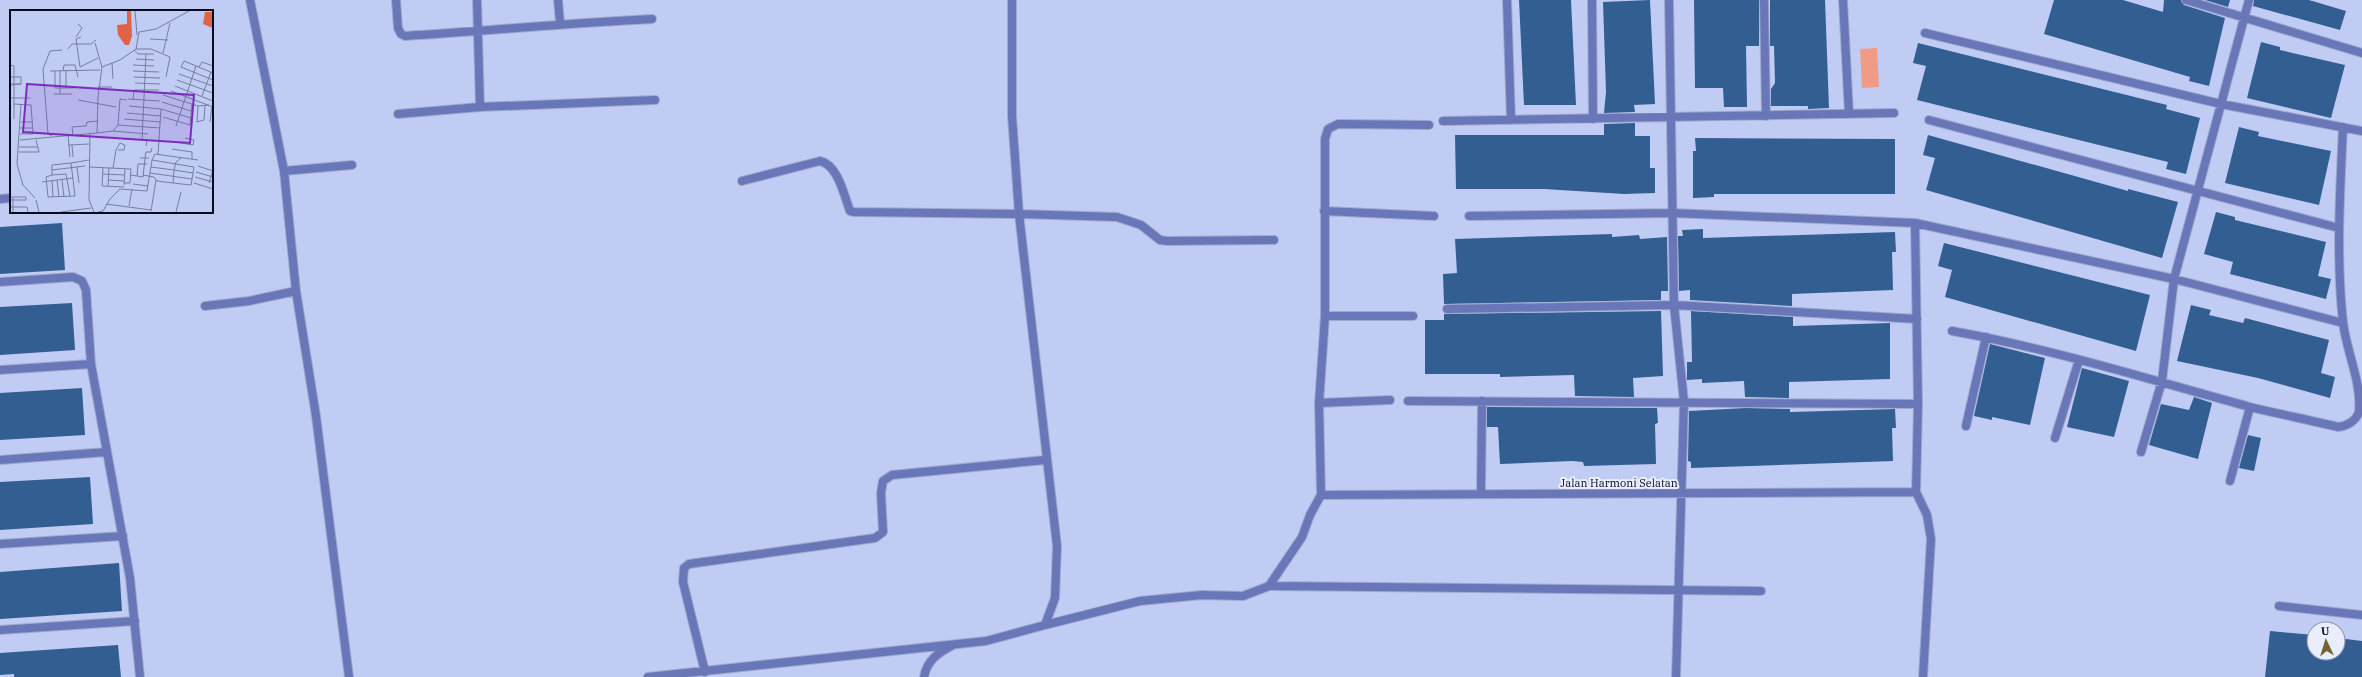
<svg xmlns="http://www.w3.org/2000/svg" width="2362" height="677" font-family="'IBM Plex Serif',serif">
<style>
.green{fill:#f19a85}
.building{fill:#325e92}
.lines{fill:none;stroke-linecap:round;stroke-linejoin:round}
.minor-casing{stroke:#9fa9ce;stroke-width:10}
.minor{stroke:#6976b7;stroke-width:8}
.labels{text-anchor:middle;stroke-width:4;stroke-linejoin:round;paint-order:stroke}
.street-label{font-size:11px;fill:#060920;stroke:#eaeefc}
.inset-road{fill:none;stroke:#767e9f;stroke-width:1}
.view{fill:#7b2cbf;fill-opacity:0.15;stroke:#7b2cbf;stroke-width:2}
.inset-edge{fill:none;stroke:#060920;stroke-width:2}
</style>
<rect width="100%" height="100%" fill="#c1ccf4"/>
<path class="green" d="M1877 48 1879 87 1862 88 1860 49Z"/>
<path class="building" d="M1519 0H1571L1576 105H1524Z
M1650 0 1655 104 1634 105 1635 112 1604 113 1606 92 1603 2Z
M1694 0H1759V46H1746L1747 107H1724L1723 88H1695Z
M1770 0H1825L1829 108 1808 109V106H1771V89L1775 83 1774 46H1770Z
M2054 0H2123L2163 12 2164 0H2181L2184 5 2225 18 2209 86 2189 81 2190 77 2044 34Z
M2205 0H2230L2228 7Z
M2254 0H2309L2346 11 2340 30 2253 6Z
M2261 42 2280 47V50L2345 65 2331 118 2247 98Z
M1918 43 2167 105 2166 109 2200 118 2186 174 2166 169 2168 162 1917 100 1926 66 1913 63Z
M1635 123V136H1650V168H1655V193L1624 194 1544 189H1456L1455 135H1604V124Z
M2239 127 2259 132 2258 136 2331 151 2319 205 2225 183Z
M1928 135 2128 191V189L2178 202 2162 258 1926 190 1935 158 1923 155Z
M1695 138 1895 139V194H1714V197L1693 198V151H1696Z
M2216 212 2235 217V220L2326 242 2318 276 2331 279 2326 299 2230 274 2233 262 2204 254Z
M62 223 65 270 0 274V227Z
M1703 229V238L1895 232 1896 252H1892L1893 290 1792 294V306L1690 300V290L1679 291 1678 236H1683L1682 230Z
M1612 234V237L1639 235 1640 239 1667 237 1668 291H1661V300L1444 304 1443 274 1457 273 1455 239Z
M1944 243 2150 295 2136 351 1945 297 1952 270 1938 266Z
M72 303 75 350 0 355V307Z
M2191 305 2211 310 2209 315 2243 323 2245 318 2329 340 2321 373 2335 377 2330 398 2258 378 2177 361Z
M1661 311 1663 376 1633 378 1634 397 1575 396 1574 375 1500 377V374H1425V320H1444V314Z
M1691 311 1793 317V326L1890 323V379L1789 382V398L1745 397 1744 381 1702 383V379L1687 380V362H1692Z
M1990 344 2045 358 2030 425 1992 417V420L1974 416Z
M2082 368 2129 381 2114 437 2067 427Z
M82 388 85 435 0 440V393Z
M2194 397 2212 403 2198 459 2149 445 2161 404 2189 410Z
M1487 407 1657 408 1658 423 1655 424 1656 464 1584 466 1583 462 1572 461 1500 464 1498 427H1487Z
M1746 408 1790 409V412L1895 409 1896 428H1892L1893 461 1691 468V462L1688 461 1689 411Z
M2248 435 2261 438 2254 471 2239 468Z
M90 477 93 524 0 530V482Z
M119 563 122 611 0 619V572Z
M2270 631 2314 635V653H2338V638L2362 641V677H2265Z
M118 645 121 677H14V674L0 675V653Z"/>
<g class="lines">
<defs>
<path id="minor" d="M250 0 284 171 296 291 316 416 349 677
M396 0 398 28 401 34 405 36C487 31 569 23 652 19
M477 0 480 107
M558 0 560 23
M1507 0 1511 120
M1592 0 1593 119
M1669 0 1674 305 1684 402 1676 677
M1764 0 1766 116
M1843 0 1849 114
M2186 0 2362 53
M1925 33 2221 104 2362 131
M398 114 480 107 655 100
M1929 120 2339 228
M1443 121 1894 113
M284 171 352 165
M742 181 820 161C838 165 844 195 850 211L854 212 1019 214 1117 217 1141 225 1160 240 1167 241 1274 240
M0 199 11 198
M1324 211 1434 216
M1469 216 1672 213 1915 223 2174 279 2343 323
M1915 223 1918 404 1916 492 1927 515 1931 539 1923 677
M0 282 73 277 82 281 86 290 91 364 130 578 140 677
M205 306 249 301 296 291
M1447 309 1674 305 1917 319
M1325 316H1413
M1952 331C2053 349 2151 380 2250 407 2279 414 2309 420 2338 427 2347 426 2356 421 2359 412 2362 382 2346 351 2343 322 2336 258 2340 192 2343 127
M0 370 91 364
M1408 401 1918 404
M1319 403 1390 400
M1966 426 1986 337
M2055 438 2079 360
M2141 452 2162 381 2174 279 2249 0
M0 460 107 452
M2230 481 2250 407
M1481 493 1482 401
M1321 495 1916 492
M0 544 123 536
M1269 586 1302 537 1310 515 1321 495 1319 403 1325 316V139L1328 129 1338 124 1429 125
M2279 606 2362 615
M1045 625 1140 601 1202 595 1243 596 1269 586 1761 591
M0 630 135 621
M705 672 683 582 684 568 689 564 875 538 883 532 881 493 883 481 892 475 1045 460
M648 677 986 641 1045 625 1055 598 1057 546 1019 214 1012 116V0
M924 677C927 660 938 653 953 645"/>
</defs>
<use href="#minor" class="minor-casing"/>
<use href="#minor" class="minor"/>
</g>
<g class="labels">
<g class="street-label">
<text x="1619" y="487">Jalan Harmoni Selatan</text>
</g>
</g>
<g transform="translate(10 10)">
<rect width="203" height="203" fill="#c1ccf4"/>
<path d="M117 1H121L122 26 119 35H115L108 25 107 15 117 14ZM195 2H203V18L193 14Z" fill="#e16347"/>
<path class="inset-road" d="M125 1 127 25M66 27 72 18 68 14M71 27 66 29 70 57 88 48M140 29 158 30M85 33 92 57M58 39 62 34H81L86 30M126 39H141L160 47 156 67M124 40 128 44H144M153 43 160 13M126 49 144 50M102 53 103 69M0 55 4 56V109M123 55 144 56M189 57 192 52 203 56M40 61 90 60M45 61V78H63M53 61 54 55H65L68 67M123 61 149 62M203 63 174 51 171 57 203 70M169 64 203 76M0 67H11V74M124 67 150 68M167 70 203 83M125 73 150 74M0 74H11L0 75M165 76 203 91M88 77H102M56 78V60M161 81 203 97M44 84H62M50 84V61M153 85 188 96 199 95M192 86 201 62M0 88H20M118 89 150 91M68 90 106 97M123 90 124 80H149M152 92 181 101M4 94 21 95 23 124H10M11 94 7 154 13 175 25 188M119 96 151 99 181 108M188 96 187 112 194 110 195 96M117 103 151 106M153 107 180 115 182 94M114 109 150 112M10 112H23M200 112 202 96M108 115 150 118M166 116 186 56M10 118H23M103 121 108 115 110 89 117 90M87 123 103 121 138 124M80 124 79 190 84 202M58 125 60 147M63 125 62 117 76 116 77 112 88 111M42 126 38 124 33 59 40 41 52 40M114 129 137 130 136 136M10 130 87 123 88 87 92 57 110 50 126 39 129 22 146 19 179 1M132 130 136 44M165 132 183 135 184 130 175 128M59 135 79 134M62 135 63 147M9 137H28M162 139 182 142V149M9 142H29L26 130M148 144 151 99M130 148H135L136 142H141L142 138M171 148 166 152 164 160 183 163M142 150 145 144 188 150M61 153 42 155V165L36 167 38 187 65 186 61 153 79 150M188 156 203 161M67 157 69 173M79 157 121 159 120 173H114M93 158 92 176 114 177M103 158 106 140 110 133 115 135 114 140H108M42 160 75 156M186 162 203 167M140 163 182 169M92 164 115 165M42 165 56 164 60 186M121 165 133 167 135 148H139M133 165 144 167 147 171 163 173M127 166 128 154H137M185 167 203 172M47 170 49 187M52 170 54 187M98 170 114 171M42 171 43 187M32 172 63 168M184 173 203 179M199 173 203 160M123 174 138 176M114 175 115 159M98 176 99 158M0 187H16V190H0M26 190 29 202M96 194 141 200M119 196 122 179M0 197H17L18 202M141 201 146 170M3 202V188M51 202 81 198M88 202 93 201 100 189 110 179 137 181 142 150 184 157 181 175 163 173 164 160 141 157M166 202 171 182"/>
<path class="view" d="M17 74 184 85 180 133 13 122Z"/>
<rect width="203" height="203" class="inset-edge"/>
</g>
<g transform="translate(2326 641) rotate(356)"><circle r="19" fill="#eaeefc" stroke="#8f92a4"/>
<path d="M0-3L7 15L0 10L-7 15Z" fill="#736532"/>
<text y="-6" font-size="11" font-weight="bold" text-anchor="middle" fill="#060920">U</text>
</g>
</svg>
